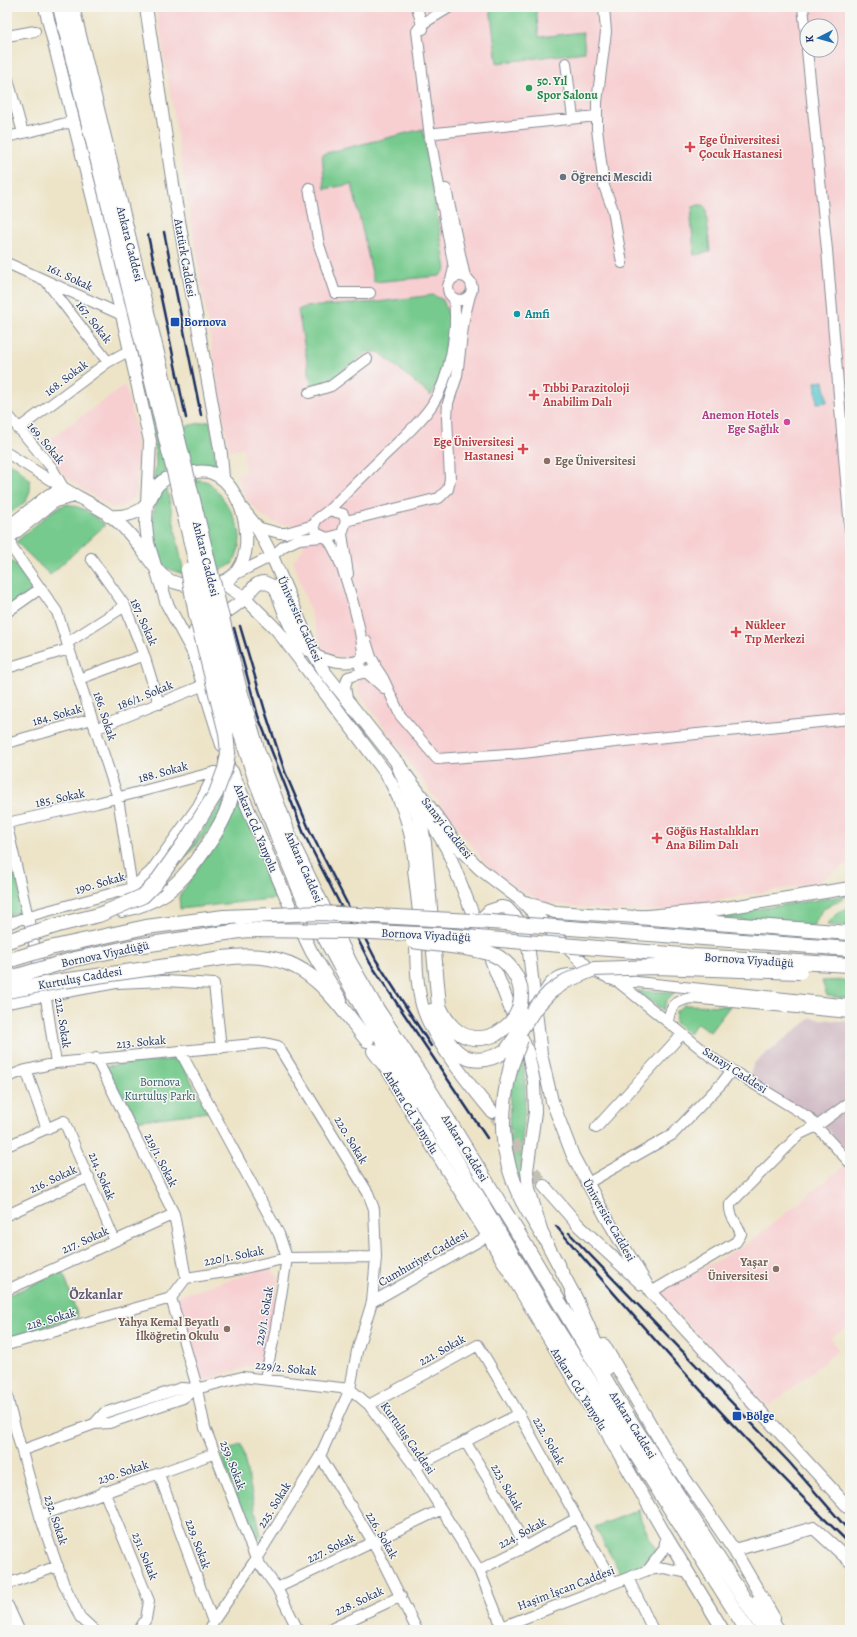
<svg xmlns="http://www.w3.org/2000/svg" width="857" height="1637" font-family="Alegreya,serif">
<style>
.built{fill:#f7cfd1;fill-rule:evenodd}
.industrial{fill:#d2bdc6}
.green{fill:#76ca8d;stroke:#487c76}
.water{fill:#58c6cc;stroke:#3a7a95}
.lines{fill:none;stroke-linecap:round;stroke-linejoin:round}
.major-tunnel{stroke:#c3c0b3;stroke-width:12;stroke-dasharray:12 6;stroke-linecap:butt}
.minor-casing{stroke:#848a93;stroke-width:12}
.major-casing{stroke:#848a93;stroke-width:14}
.highway-casing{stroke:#848a93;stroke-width:16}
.minor{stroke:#fff;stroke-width:10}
.major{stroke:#fff;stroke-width:12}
.highway{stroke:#fff;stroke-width:14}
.rail{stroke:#1b2f5e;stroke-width:2.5}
.highway-bridge-casing{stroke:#848a93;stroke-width:16;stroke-linecap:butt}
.highway-bridge{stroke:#fff;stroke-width:14}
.leisure-dot{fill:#2e9e5b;stroke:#f6f6f2;stroke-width:1.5}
.health-dot{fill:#e0444e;stroke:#f6f6f2;stroke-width:1.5}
.worship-dot{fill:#6b7280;stroke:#f6f6f2;stroke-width:1.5}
.culture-dot{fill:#0f9aa8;stroke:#f6f6f2;stroke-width:1.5}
.transit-dot{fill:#1a4fb4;stroke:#f6f6f2;stroke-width:1.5}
.hotel-dot{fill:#d1479c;stroke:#f6f6f2;stroke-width:1.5}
.education-dot{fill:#8d6e63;stroke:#f6f6f2;stroke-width:1.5}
.labels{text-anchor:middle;stroke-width:3;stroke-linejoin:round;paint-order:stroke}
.leisure-label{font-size:12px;font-weight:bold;fill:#27864d;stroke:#f6f6f2;text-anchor:start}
.health-label{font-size:12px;font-weight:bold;fill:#be3a42;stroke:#f6f6f2;text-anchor:start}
.worship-label{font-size:12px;font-weight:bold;fill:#5b616d;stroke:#f6f6f2;text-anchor:start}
.street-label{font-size:12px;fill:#1b2f5e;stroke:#f6f6f2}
.culture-label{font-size:12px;font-weight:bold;fill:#0d838f;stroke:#f6f6f2;text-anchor:start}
.transit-label{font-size:12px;font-weight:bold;fill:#164399;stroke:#f6f6f2;text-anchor:start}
.hotel-label{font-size:12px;font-weight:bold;fill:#b23c85;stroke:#f6f6f2;text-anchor:end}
.education-label{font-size:12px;font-weight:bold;fill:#785e54;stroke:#f6f6f2;text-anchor:end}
.park-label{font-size:12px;fill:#365e6c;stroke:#f6f6f2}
.quarter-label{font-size:14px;font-weight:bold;fill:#665a73;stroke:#f6f6f2}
</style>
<rect width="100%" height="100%" fill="#f6f6f2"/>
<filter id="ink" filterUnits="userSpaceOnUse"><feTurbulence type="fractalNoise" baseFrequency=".025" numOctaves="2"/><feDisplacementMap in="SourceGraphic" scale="8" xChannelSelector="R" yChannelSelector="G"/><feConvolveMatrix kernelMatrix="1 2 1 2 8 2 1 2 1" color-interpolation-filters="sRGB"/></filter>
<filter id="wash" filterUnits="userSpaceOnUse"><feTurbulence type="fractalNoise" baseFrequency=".012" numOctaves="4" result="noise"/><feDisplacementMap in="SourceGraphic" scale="16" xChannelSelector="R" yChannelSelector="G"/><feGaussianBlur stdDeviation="0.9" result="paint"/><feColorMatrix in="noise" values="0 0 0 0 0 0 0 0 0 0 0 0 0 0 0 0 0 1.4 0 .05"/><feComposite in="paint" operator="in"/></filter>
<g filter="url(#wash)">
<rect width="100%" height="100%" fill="#ede4c8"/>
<path class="built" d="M156 7H850V862L816 883 663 910 614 911 546 903 516 888 489 868 432 794 357 690 360 680 351 660 324 653 293 561 304 547 294 525H280L265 518 246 499 236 474 245 472 243 447 229 451ZM807 26H831V50H807Z
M125 385 136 430 138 460 136 493 126 505 112 508 71 481 55 464 46 448 53 442V437Z
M847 1164 850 1167V1326L831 1337 838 1351 768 1407 658 1293 747 1244Z
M267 1268 279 1277 265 1361 197 1383 175 1297Z"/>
<path class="industrial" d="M811 1018 850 1022V1155L824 1126 749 1077 754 1063Z"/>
<path class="green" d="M490 7H536L539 37 583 32 585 52 497 63Z
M423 129 446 269 440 276 374 282 352 184 325 189 322 154Z
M698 205H703L706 209 710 252 694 255 691 218 693 207Z
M107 238H111L166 474 153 483 156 464 155 442Z
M433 295 443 300 450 319 443 372 431 396 379 352H367L333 379 315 385 311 384 298 310 305 307 378 302Z
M210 421 217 469 190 466 182 427Z
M7 462 17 467 30 480C32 501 23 504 7 515Z
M193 479C198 480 204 480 208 482 220 490 241 524 240 538 240 547 237 556 232 564L215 573Z
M167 488 184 574C177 572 169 570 164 565 147 548 148 502 167 488Z
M66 504C81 506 94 514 105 525L50 575 16 542 52 511Z
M7 559 14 563 35 588 7 608Z
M227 779 224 814 181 862 222 802V787Z
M237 792 279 898 180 909 179 897 231 817Z
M7 843 24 911 7 915Z
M849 895 822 910 813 926 704 917Z
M850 908V926L827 925 838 912Z
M850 980V999L827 996 822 981Z
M636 991 674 992 673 994 667 1000 663 1010Z
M684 1005 730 1006 710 1032 697 1023 689 1034 675 1023 676 1011Z
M522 1057C532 1102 515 1146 524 1191L508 1157 511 1072Z
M179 1059 208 1112 134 1121 105 1066Z
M63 1271 78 1317 7 1338V1296Z
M241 1444 261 1535 253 1542 221 1455Z
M639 1510 641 1520 656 1550 636 1570 621 1574 595 1527Z"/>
<path class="water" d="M824 381 827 402 817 403 815 382Z"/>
</g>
<g filter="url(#ink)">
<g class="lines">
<path class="major-tunnel" d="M492 1112 544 1186"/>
<defs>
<path id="minor" d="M417 7 423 29
M450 7 422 24 417 31 430 137 454 268 451 280
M604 7 606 32 597 102V129L604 186 613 210 622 263
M803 7 807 45
M7 36 35 31
M807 50 827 250 850 529
M566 63 573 118
M7 76 23 133
M436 133 597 116
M7 137 66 123 75 124
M309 188 319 245 335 293H370
M446 189 465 277
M7 263 122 315
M448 288a12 12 0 1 1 24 0a12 12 0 1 1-24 0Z
M46 281 108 362
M309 393 331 386 367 359
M7 414 52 468 64 489
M18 429 108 362 130 350
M7 453 63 488
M329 510C349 490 369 470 390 450 404 436 421 422 432 405 450 378 458 331 454 299
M346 521 439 498 448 489 450 479 447 418 448 403 457 376 464 319 470 295
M257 527 279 533H286L314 525 317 519 329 510 343 514 346 521 342 534 327 538 316 533 314 525
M342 534 348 574
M10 537 12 548 57 612 118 798 132 888
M91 558 125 606 144 655 159 704
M238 573 272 556 284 546 299 539 322 537
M7 612 41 588
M366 641 371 657 375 664 371 672 363 671 360 667 361 660 366 657H371
M67 643 125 606
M314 654C328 662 346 665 361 660L363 653C361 627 343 558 327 538
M375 666 383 678 400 715 437 759 523 753 615 742 850 719
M7 668 69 649
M79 679 144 655
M347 699 345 686 348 677 366 672 384 688
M95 729 204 685
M7 743 92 719
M7 823 97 803 215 772
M7 826 41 974
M7 924 29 916 132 888 151 871 198 806 215 772
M609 979 850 1005
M617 981 715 1060 808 1117 850 1163
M45 992 56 1063
M542 996C549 980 561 972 578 974
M7 1003 116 983 165 981 214 984 221 1048
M668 1022C670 1006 675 1001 691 998L850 1013
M180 1051 279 1234 287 1258 275 1333 265 1378
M96 1058 174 1214 186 1278
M26 1070 47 1129
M7 1077 26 1070 56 1063 265 1043 278 1046 368 1193 374 1209 375 1234 376 1257 372 1302 357 1351 350 1389 320 1456 256 1559 213 1622 210 1630
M596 1128 682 1034
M7 1146 64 1121 115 1241
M588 1183 672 1135 722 1083 732 1070
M7 1215 89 1177
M186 1278 232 1271 287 1258 376 1257
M7 1290 174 1214
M651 1292 736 1242 741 1234C737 1221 729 1218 730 1204L800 1134 817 1126 850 1102
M171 1298 195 1380 205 1428 256 1559 277 1588 298 1630
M372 1302 488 1236
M7 1345 171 1298 186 1278
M350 1389 369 1405 415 1467 479 1570 502 1627
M7 1394 10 1409 7 1410
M369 1405 478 1345 519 1414
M10 1409 40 1516 63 1582 80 1617 94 1630
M94 1424 104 1413 181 1388 196 1389
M465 1441 509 1514 525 1547
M23 1450 94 1424 109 1423 183 1398 196 1389 242 1377 350 1389
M320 1456 373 1542 417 1630
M415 1467 519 1414 613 1583
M159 1474 213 1622
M104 1491 149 1601 146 1619 139 1630
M40 1516C98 1494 157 1475 215 1453
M479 1570 525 1547 577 1518
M648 1570 664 1549 666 1536
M628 1578 653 1630
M7 1584 58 1566
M277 1588 440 1510
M329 1630 401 1596
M494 1630 648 1570 664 1568 689 1573"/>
<path id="major" d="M45 7 122 315 150 441 146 524 148 543 167 604 193 652 222 745
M146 7 176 204 221 454 223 478
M240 506 257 527 272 556 314 654 324 671 398 764 462 851 480 869 522 901 587 967 616 980
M7 528 49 495 64 489C84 501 107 510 123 527 159 563 154 595 218 583 264 574 248 485 212 473 204 470 196 472 188 473 177 474 165 477 158 485 154 490 152 496 149 501 140 515 123 517 108 516
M7 539 55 501 75 496
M221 582 245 598 277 630 385 772C405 806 415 838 415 878
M193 652V639L195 631C212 621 231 611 245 598 252 591 254 582 264 582L275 587C283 608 290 635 308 650
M232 771 292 911 311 951 341 1000
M416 796 447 849 528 1053 534 1082 535 1112 527 1171 529 1189 543 1236 578 1302
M525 902 555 912 637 917 713 910 850 888
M481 929 483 917 489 911 501 907 507 908 519 921 524 932 529 952 541 1054 552 1101 573 1156 606 1217 651 1292 850 1509
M416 933C416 957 416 982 422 1005 431 1038 470 1085 492 1112
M396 1088 488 1236 594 1414
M544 1186 579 1226 642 1284
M604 1345 669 1456 734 1550 774 1618
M610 1438 666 1536 723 1630
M734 1550 814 1528 850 1561
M7 1606 18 1630"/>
<path id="highway" d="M398 764 419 816 424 843 439 1006C450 1031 468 1046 496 1034
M291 841 350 963 373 1003 419 1073 518 1233 624 1411 764 1630
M281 845 301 893 365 1013 406 1076 551 1320 747 1630
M415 869 422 929
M122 910C137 907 152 901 165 893 187 878 228 822 231 795 232 783 228 770 226 759
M637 917 850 933
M223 958C302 948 323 984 367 1040
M431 1011C447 1046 465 1076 507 1050
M374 1051 411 1100
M511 1066C499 1113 499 1154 521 1198 527 1211 536 1223 543 1236
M573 1294 594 1341 608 1367
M592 1400 615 1446
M756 1603 778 1630"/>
</defs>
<use href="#minor" class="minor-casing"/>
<use href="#major" class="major-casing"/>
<use href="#highway" class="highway-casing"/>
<use href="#minor" class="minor"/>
<use href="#major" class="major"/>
<use href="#highway" class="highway"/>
<path class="rail" d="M164 232 201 415
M148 235 186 418
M240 626 266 714 285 772 310 831 376 960 431 1046
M234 628 258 716 304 834 370 963 487 1138
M556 1226C649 1336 746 1443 850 1544
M569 1233 789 1462 850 1532"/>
<defs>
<path id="highway-bridge" d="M60 7 180 496 212 632 226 687 256 781 281 845
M72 7 239 687 258 752 291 841
M7 941 58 925 99 915 143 896 155 884 187 839 216 793 225 769 228 753 226 733 196 615 188 570
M413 941C437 945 465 946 489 953 506 958 521 977 521 995 521 1014 511 1025 496 1034
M7 961 50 948 146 927 224 917 320 913 491 922 850 949
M7 979 75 959 136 946 247 930 347 931 441 935 694 956 850 965
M7 991 62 981 223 958
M507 1050 536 1007 550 992 566 981 594 969 656 967 800 972
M511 1066 521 1039"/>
</defs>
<use href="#highway-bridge" class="highway-bridge-casing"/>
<use href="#highway-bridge" class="highway-bridge"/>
</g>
</g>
<circle class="leisure-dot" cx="529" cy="88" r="4"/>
<g class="health-dot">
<path d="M688 141h4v4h4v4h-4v4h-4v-4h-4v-4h4z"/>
<path d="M532 389h4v4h4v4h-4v4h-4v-4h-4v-4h4z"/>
<path d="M521 443h4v4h4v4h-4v4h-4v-4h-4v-4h4z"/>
<path d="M734 626h4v4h4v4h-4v4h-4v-4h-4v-4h4z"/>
<path d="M655 832h4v4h4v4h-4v4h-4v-4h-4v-4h4z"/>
</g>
<circle class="worship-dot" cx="563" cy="177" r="4"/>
<circle class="culture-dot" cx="517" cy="314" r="4"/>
<g class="transit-dot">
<rect x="170" y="317" width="10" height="10" rx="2"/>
<rect x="732" y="1411" width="10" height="10" rx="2"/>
</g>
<circle class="hotel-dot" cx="787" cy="422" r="4"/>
<g class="education-dot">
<circle cx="547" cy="461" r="4"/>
<circle cx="776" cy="1269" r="4"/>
<circle cx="227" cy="1329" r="4"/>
</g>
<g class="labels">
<g class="leisure-label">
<text x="537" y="85">50. Yıl<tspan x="537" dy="14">Spor Salonu</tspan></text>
</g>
<g class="health-label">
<text x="699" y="144">Ege Üniversitesi<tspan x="699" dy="14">Çocuk Hastanesi</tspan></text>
<text x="543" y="392">Tıbbi Parazitoloji<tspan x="543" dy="14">Anabilim Dalı</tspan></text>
<text x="514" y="446" text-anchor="end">Ege Üniversitesi<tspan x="514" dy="14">Hastanesi</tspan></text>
<text x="745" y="629">Nükleer<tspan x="745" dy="14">Tıp Merkezi</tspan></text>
<text x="666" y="835">Göğüs Hastalıkları<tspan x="666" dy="14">Ana Bilim Dalı</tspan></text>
</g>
<g class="worship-label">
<text x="571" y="181">Öğrenci Mescidi</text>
</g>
<g class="street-label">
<text transform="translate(130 244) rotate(76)" y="4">Ankara Caddesi</text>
<text transform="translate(185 258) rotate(80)" y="4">Atatürk Caddesi</text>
<text transform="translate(70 277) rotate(25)" y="4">161. Sokak</text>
<text transform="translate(94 322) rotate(52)" y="4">167. Sokak</text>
<text transform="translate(66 378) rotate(-37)" y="4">168. Sokak</text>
<text transform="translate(46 443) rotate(50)" y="4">169. Sokak</text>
<text transform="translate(206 559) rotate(76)" y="4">Ankara Caddesi</text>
<text transform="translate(300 619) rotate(66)" y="4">Üniversite Caddesi</text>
<text transform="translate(144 622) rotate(66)" y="4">187. Sokak</text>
<text transform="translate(145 695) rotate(-22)" y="4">186/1. Sokak</text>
<text transform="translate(57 715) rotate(-16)" y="4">184. Sokak</text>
<text transform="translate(105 716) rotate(72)" y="4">186. Sokak</text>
<text transform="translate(163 772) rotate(-15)" y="4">188. Sokak</text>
<text transform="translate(60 798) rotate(-12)" y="4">185. Sokak</text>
<text transform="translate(256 828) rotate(67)" y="4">Ankara Cd. Yanyolu</text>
<text transform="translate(447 828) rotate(52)" y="4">Sanayi Caddesi</text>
<text transform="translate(304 867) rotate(66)" y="4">Ankara Caddesi</text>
<text transform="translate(100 883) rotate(-16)" y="4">190. Sokak</text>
<text transform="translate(426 935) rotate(3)" y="4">Bornova Viyadüğü</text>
<text transform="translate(105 954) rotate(-12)" y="4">Bornova Viyadüğü</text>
<text transform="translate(749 960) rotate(4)" y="4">Bornova Viyadüğü</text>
<text transform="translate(80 978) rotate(-10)" y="4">Kurtuluş Caddesi</text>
<text transform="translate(63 1023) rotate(81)" y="4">212. Sokak</text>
<text transform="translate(141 1042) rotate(-5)" y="4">213. Sokak</text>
<text transform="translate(735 1070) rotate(33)" y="4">Sanayi Caddesi</text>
<text transform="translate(411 1112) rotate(59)" y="4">Ankara Cd. Yanyolu</text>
<text transform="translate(351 1140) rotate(59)" y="4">220. Sokak</text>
<text transform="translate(465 1148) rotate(58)" y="4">Ankara Caddesi</text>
<text transform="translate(161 1160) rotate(63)" y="4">219/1. Sokak</text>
<text transform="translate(102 1176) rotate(67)" y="4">214. Sokak</text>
<text transform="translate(53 1179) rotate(-25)" y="4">216. Sokak</text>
<text transform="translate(609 1220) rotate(60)" y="4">Üniversite Caddesi</text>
<text transform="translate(85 1240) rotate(-24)" y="4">217. Sokak</text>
<text transform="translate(234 1256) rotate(-11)" y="4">220/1. Sokak</text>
<text transform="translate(423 1258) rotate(-30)" y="4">Cumhuriyet Caddesi</text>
<text transform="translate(264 1316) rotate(-80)" y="4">229/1. Sokak</text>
<text transform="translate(51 1319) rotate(-16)" y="4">218. Sokak</text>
<text transform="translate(442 1350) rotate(-29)" y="4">221. Sokak</text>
<text transform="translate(286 1368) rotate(6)" y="4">229/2. Sokak</text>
<text transform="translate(579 1389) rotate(58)" y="4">Ankara Cd. Yanyolu</text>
<text transform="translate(633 1425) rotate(58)" y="4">Ankara Caddesi</text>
<text transform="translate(408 1438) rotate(55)" y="4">Kurtuluş Caddesi</text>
<text transform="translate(549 1441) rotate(61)" y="4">222. Sokak</text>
<text transform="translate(233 1465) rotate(69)" y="4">259. Sokak</text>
<text transform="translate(123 1472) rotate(-18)" y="4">230. Sokak</text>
<text transform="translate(507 1487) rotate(60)" y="4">223. Sokak</text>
<text transform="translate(274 1505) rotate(-58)" y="4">225. Sokak</text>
<text transform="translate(56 1520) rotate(72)" y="4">232. Sokak</text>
<text transform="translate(522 1533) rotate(-28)" y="4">224. Sokak</text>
<text transform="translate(382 1535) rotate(60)" y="4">226. Sokak</text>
<text transform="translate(198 1544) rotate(70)" y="4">229. Sokak</text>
<text transform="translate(331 1548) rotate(-26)" y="4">227. Sokak</text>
<text transform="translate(145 1556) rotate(68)" y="4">231. Sokak</text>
<text transform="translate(566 1588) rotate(-21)" y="4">Haşim İşcan Caddesi</text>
<text transform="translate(359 1601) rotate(-25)" y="4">228. Sokak</text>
</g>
<g class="culture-label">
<text x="525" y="318">Amfi</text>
</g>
<g class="transit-label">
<text x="184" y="326">Bornova</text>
<text x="746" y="1420">Bölge</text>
</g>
<g class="hotel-label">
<text x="779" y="419">Anemon Hotels<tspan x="779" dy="14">Ege Sağlık</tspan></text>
</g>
<g class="education-label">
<text x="555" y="465" text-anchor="start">Ege Üniversitesi</text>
<text x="768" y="1266">Yaşar<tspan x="768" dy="14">Üniversitesi</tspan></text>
<text x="219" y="1326">Yahya Kemal Beyatlı<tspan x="219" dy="14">İlköğretin Okulu</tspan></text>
</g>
<g class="park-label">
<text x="160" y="1086">Bornova<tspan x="160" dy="14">Kurtuluş Parkı</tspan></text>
</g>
<g class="quarter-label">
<text x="96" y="1299">Özkanlar</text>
</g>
</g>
<rect width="857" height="1637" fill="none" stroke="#f6f6f2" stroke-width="24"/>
<g transform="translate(819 38) rotate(264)"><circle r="19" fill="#f6f6f2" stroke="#9ea6b7"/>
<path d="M0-3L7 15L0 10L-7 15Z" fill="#1f6fb2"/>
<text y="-6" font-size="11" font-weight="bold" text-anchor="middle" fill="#1b2f5e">K</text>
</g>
</svg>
